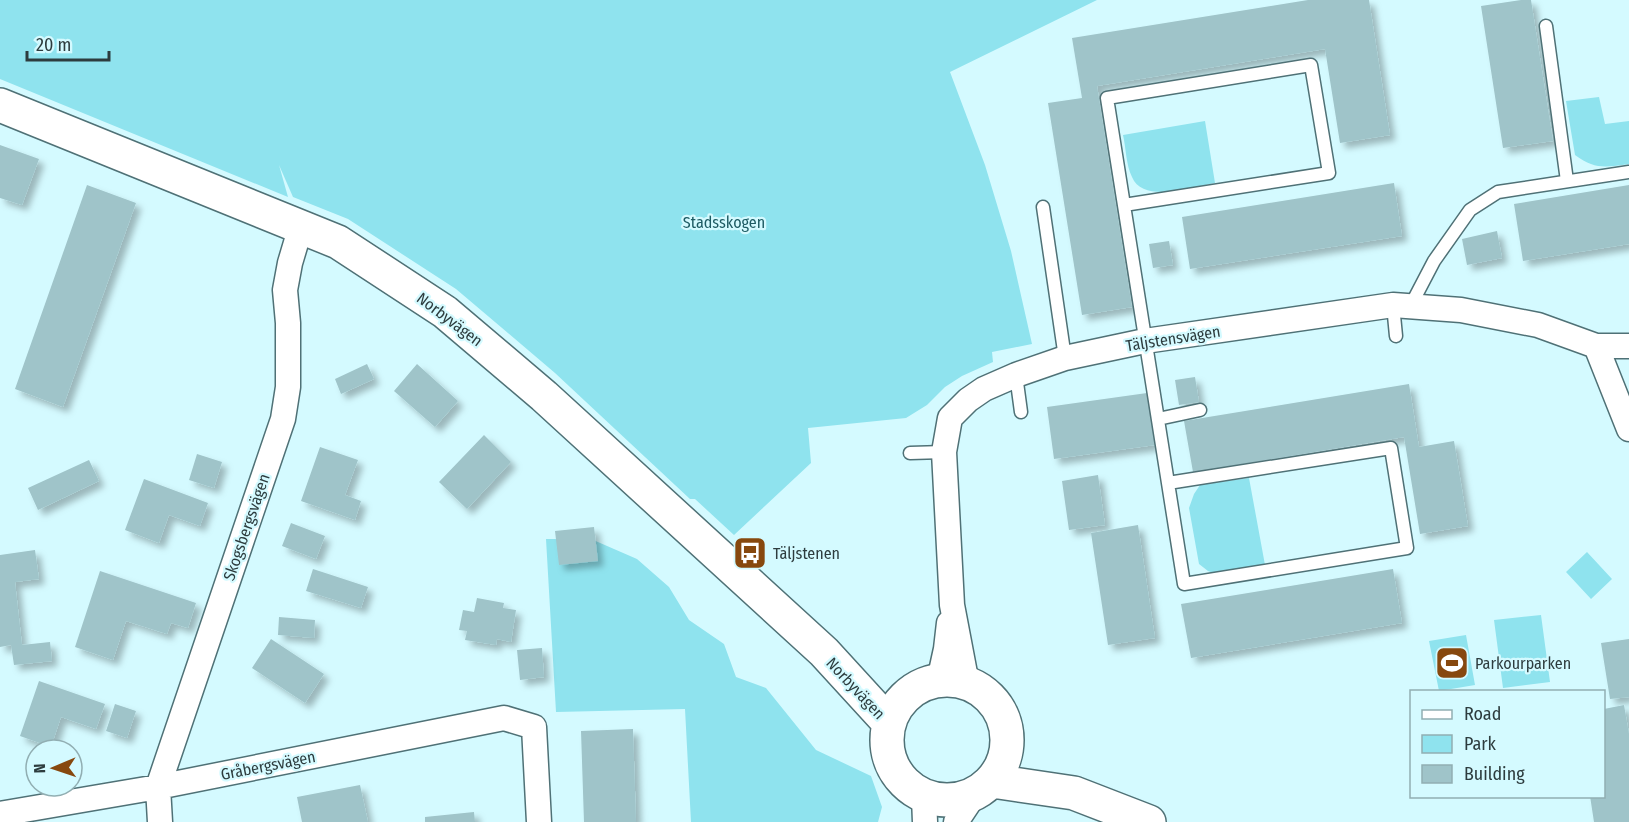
<svg xmlns="http://www.w3.org/2000/svg" width="1629" height="822" font-family="'Fira Sans Condensed',sans-serif">
<style>
.green{fill:#8fe3ee}
.building{fill:#9fc4c9;filter:url(#shadow)}
.lines{fill:none;stroke-linecap:round;stroke-linejoin:round}
.lane-casing{stroke:#4f7176;stroke-width:15}
.street-casing{stroke:#4f7176;stroke-width:27}
.secondary-casing{stroke:#4f7176;stroke-width:36}
.lane{stroke:#fff;stroke-width:12}
.street{stroke:#fff;stroke-width:24}
.secondary{stroke:#fff;stroke-width:33}
.labels{text-anchor:middle;stroke-width:4.5;stroke-linejoin:round;paint-order:stroke}
.park-label{font-size:16px;fill:#1d5b63;stroke:#d4faff}
.street-label{font-size:16px;fill:#2d3c3e;stroke:#d4faff}
.poi-label{font-size:16px;fill:#2d3c3e;stroke:#d4faff;text-anchor:start}
</style>
<defs>
<filter id="shadow"><feDropShadow dx="5.5" dy="5.5" stdDeviation="3" flood-color="#0004"/></filter>
</defs>
<rect width="100%" height="100%" fill="#d4faff"/>
<path class="green" d="M0 0H1097L950 72 985 165 1011 251 1032 344 992 352 993 362 962 376 945 387 927 405 906 418 808 428 811 463 734 535 695 499H690L555 373 456 289 348 219 293 197 279 165 288 197 0 79Z
M1599 97 1605 124 1629 121V164C1606 167 1595 170 1575 155L1566 101Z
M1205 121 1215 183C1193 187 1143 204 1132 177 1126 165 1126 148 1123 135Z
M1249 478 1265 565 1218 575 1208 571 1199 564 1189 508 1194 494 1200 485Z
M546 539H591L637 559 669 587 689 620 724 644 736 677 766 688 816 750 871 776 882 807 878 822H691L685 709 556 712Z
M1587 552 1612 579 1591 599 1566 572Z
M1541 615 1550 682 1503 688 1494 620Z
M1466 635 1475 685 1439 691 1429 641Z"/>
<path class="building" d="M1308 0H1369L1390 135 1340 143 1325 49 1097 86 1132 307 1082 315 1048 103 1082 98 1072 38Z
M1521 0H1531L1553 141 1503 148 1481 6Z
M0 145 39 159 22 205 0 198Z
M1394 183 1402 236 1190 269 1182 217Z
M87 185 136 203 63 407 15 389Z
M1629 185V244L1523 261 1514 204Z
M1497 231 1502 258 1467 265 1462 239Z
M1169 241 1173 265 1153 268 1149 244Z
M367 364 374 379 341 394 335 379Z
M417 364 458 401 435 427 394 391Z
M1195 377 1199 402 1179 405 1175 380Z
M1409 384 1419 447 1454 441 1468 526 1420 534 1404 437 1193 472 1184 421Z
M1147 393 1155 445 1054 459 1047 407Z
M484 435 511 462 467 509 439 482Z
M320 447 358 460 345 495 361 501 355 520 301 501Z
M197 454 222 462 214 488 189 480Z
M89 460 99 481 38 510 28 488Z
M1098 475 1105 525 1069 530 1062 481Z
M144 479 208 503 200 526 169 515 159 543 125 530Z
M291 523 325 536 316 559 282 546Z
M1138 525 1155 638 1108 645 1091 533Z
M594 527 598 561 559 565 555 531Z
M35 550 39 579 15 582 22 645 50 642 52 661 14 665 11 645 0 647V555Z
M313 569 368 587 361 608 306 591Z
M1393 569 1402 623 1191 658 1181 604Z
M100 571 196 603 188 628 171 623 167 634 126 621 113 660 75 647Z
M477 598 504 603 503 608 516 610 511 642 497 639 496 645 465 640 467 631 459 630 463 610 474 612Z
M279 617 315 620 314 638 278 635Z
M271 639 324 674 305 703 252 668Z
M1629 639V697L1610 699 1601 643Z
M542 648 544 677 520 680 517 650Z
M39 681 105 704 96 729 61 717 51 747 20 736Z
M115 704 136 711 127 738 106 731Z
M1624 705 1629 734V822H1594L1590 796H1604V709Z
M633 729 636 822H584L581 731Z
M360 785 368 822H302L297 797Z
M474 812 475 822H425V817Z"/>
<g class="lines">
<defs>
<path id="lane" d="M1546 26 1567 181
M1124 205 1329 173 1311 65 1107 98 1184 584 1407 548 1391 448 1168 483
M1043 207 1065 358
M1393 305 1396 336
M1411 305 1434 261 1470 210 1498 192 1629 172
M1016 375 1021 412
M1158 419 1200 410
M910 453 944 452"/>
<path id="street" d="M1596 346 1629 429
M939 681 946 649 949 623
M967 684 952 605 944 452 950 418 968 400 984 389 1016 375 1065 358 1145 341 1393 305 1461 310 1538 325 1596 346H1629
M924 797 925 822
M0 814 158 787 504 718 534 727 539 822
M160 822 158 787 283 419 288 387V323L285 290 290 263 301 226
M956 822 974 795"/>
<path id="secondary" d="M0 105 338 242 445 312 544 396 824 652 889 723
M887 740a60 60 0 1 1 120 0a60 60 0 1 1-120 0Z
M992 781 1074 793 1149 822"/>
</defs>
<use href="#lane" class="lane-casing"/>
<use href="#street" class="street-casing"/>
<use href="#secondary" class="secondary-casing"/>
<use href="#lane" class="lane"/>
<use href="#street" class="street"/>
<use href="#secondary" class="secondary"/>
</g>
<defs>
<symbol id="bus-square" viewBox="-11 -11 22 22"><rect x="-9" y="-9" width="18" height="18" rx="4" fill="#87480e" stroke="#d4faff"/><path d="M-5-6H5V4H4V6H2V4H-2V6H-4V4H-5ZM-3.5-4V0h7V-4ZM-3.5 1.2v1.5H-2V1.2ZM2 1.2v1.5H3.5V1.2Z" fill="#fff"/></symbol>
<symbol id="stadium-square" viewBox="-11 -11 22 22"><rect x="-9" y="-9" width="18" height="18" rx="4" fill="#87480e" stroke="#d4faff"/><path d="M0-5a6.5 5 0 1 0 0 10a6.5 5 0 1 0 0-10ZM-3.5-1.8h7v3.6h-7Z" fill="#fff"/></symbol>
</defs>
<g fill-rule="evenodd">
<use href="#bus-square" x="731" y="534" width="38" height="38"/>
<use href="#stadium-square" x="1433" y="644" width="38" height="38"/>
</g>
<g class="labels">
<g class="park-label">
<text x="724" y="228">Stadsskogen</text>
</g>
<g class="street-label">
<text transform="translate(450 319) rotate(37)" y="6">Norbyvägen</text>
<text transform="translate(1173 338) rotate(-9)" y="6">Täljstensvägen</text>
<text transform="translate(246 527) rotate(-71)" y="6">Skogsbergsvägen</text>
<text transform="translate(856 688) rotate(47)" y="6">Norbyvägen</text>
<text transform="translate(268 765) rotate(-11)" y="6">Gråbergsvägen</text>
</g>
<g class="poi-label">
<text x="773" y="559">Täljstenen</text>
<text x="1475" y="669">Parkourparken</text>
</g>
</g>
<rect x="1410" y="690" width="195" height="108" fill="#d4faff" stroke="#91aeb2" stroke-width="1.5"/>
<rect x="1422" y="710" width="30" height="9" fill="#ffffff" stroke="#91aeb2" stroke-width="1.5"/>
<text x="1464" y="720" font-size="18" fill="#2d3c3e">Road</text>
<rect x="1422" y="735" width="30" height="18" fill="#8fe3ee" stroke="#91aeb2" stroke-width="1.5"/>
<text x="1464" y="750" font-size="18" fill="#2d3c3e">Park</text>
<rect x="1422" y="765" width="30" height="18" fill="#9fc4c9" stroke="#91aeb2" stroke-width="1.5"/>
<text x="1464" y="780" font-size="18" fill="#2d3c3e">Building</text>
<g transform="translate(54 768) rotate(268)"><circle r="28" fill="#d4faff" stroke="#91aeb2" stroke-width="1.5"/>
<path d="M0-4.5L10 22L0 15L-10 22Z" fill="#87480e"/>
<text y="-9" font-size="16" font-weight="bold" text-anchor="middle" fill="#2d3c3e">N</text>
</g>
<path d="M27 51v9h82v-9" fill="none" stroke="#2d3c3e" stroke-width="3"/>
<text x="36" y="51" font-size="18" fill="#2d3c3e" stroke="#d4faff" stroke-width="4.5" paint-order="stroke">20 m</text>
</svg>
